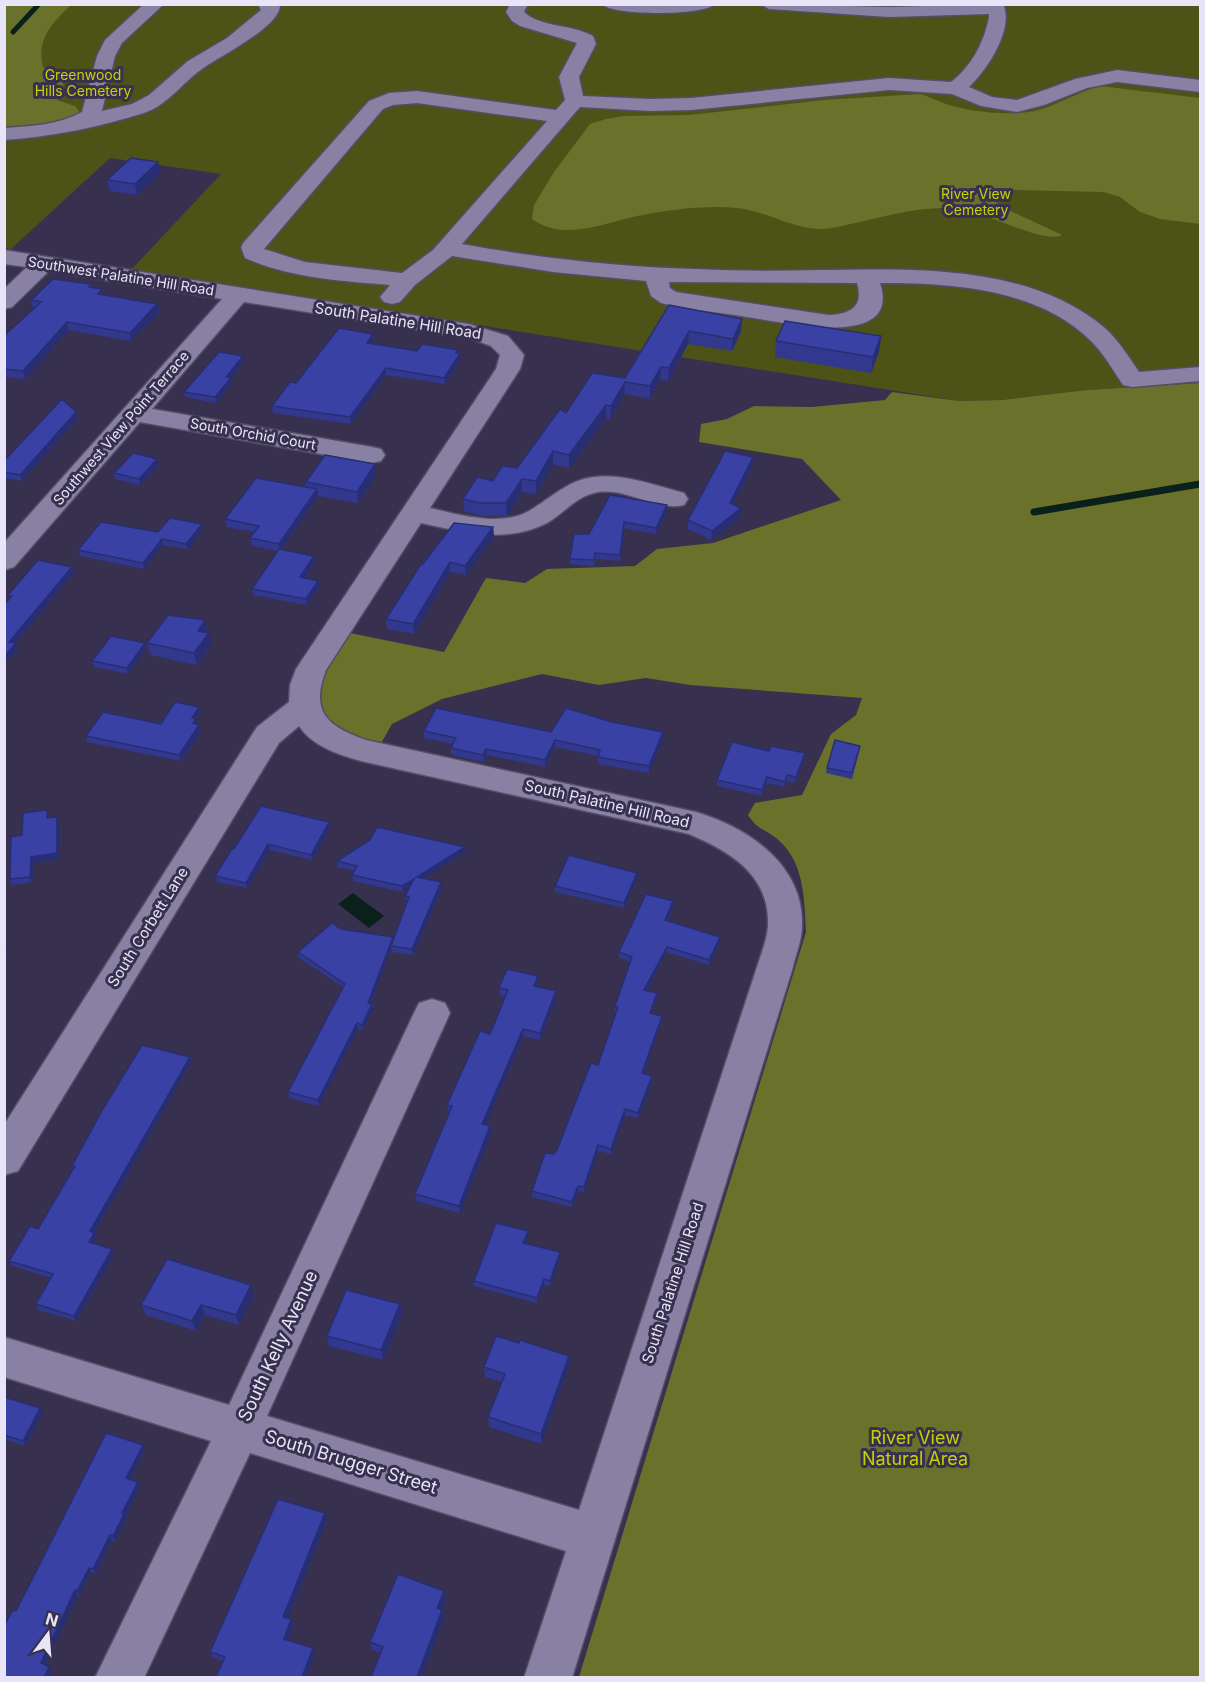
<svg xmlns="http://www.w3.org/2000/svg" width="1205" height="1682" font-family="Inter,sans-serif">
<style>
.green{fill:#4d5317}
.forest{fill:#6a712a}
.water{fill:#0a211b}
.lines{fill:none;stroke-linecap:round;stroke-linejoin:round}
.stream-far1{stroke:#0a211b;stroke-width:5}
.stream{stroke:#0a211b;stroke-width:7}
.minor-casing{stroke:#534d66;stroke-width:3}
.minor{fill:#8881a3;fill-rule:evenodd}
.wall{fill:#31388d}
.shaded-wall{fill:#282e73}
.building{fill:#3941a4;stroke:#282e73;stroke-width:1.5}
.labels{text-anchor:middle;stroke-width:6;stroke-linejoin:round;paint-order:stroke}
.far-park-label{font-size:14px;fill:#c7d300;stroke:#37304e}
.far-street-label{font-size:14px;fill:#e8e5f8;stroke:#37304e}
.street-label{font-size:15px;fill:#e8e5f8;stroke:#37304e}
.near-street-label{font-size:18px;fill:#e8e5f8;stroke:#37304e}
.near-park-label{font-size:18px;fill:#c7d300;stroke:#37304e}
</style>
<rect width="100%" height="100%" fill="#37304e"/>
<path class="green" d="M4 5H1200V383L1087 390 1002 400 959 401 131 270 221 174 110 158 11 249 5 248Z"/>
<path class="forest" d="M5 5H71C52 23 36 39 43 67 58 78 63 68 64 91L57 100 75 106 79 111 77 115 70 120 5 131Z
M1100 86 1200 98V224L1160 219 1140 212 1120 197 1104 192 1014 190 1000 193 993 199 1000 206 1062 235C1047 244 988 215 967 210 930 203 891 215 855 223 845 225 834 228 824 229 792 230 768 211 737 208 705 205 668 210 637 216 604 223 564 242 532 219L534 205 554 172 590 124 606 119 623 116 689 115 824 100 920 94C928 96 933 99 941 102 965 112 1014 117 1039 110 1059 104 1079 92 1100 86Z
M1200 383V1677H579L806 932C804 899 805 861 776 838 764 829 757 829 748 815L755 803 802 795 831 734 856 715 862 698 690 685 646 678 599 685 542 674 442 699 392 724 379 747 331 727 317 706C322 672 332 661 350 633L444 652 486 578 525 583 547 569 635 566 657 549 713 543 841 500 802 459 699 442 701 424 727 419 754 406 812 407 885 400 892 392 959 401 1002 400 1087 390Z"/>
<path class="water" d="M353 893 384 916 369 928 338 904Z"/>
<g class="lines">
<path class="stream-far1" d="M13 32 39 4"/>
<path class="stream" d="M1034 512 1200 484"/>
<defs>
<path id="minor" d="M144 4H164L122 43 115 56 102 111 132 104 149 95 188 61 227 38 261 10 258 4H278L280 7C276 29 220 56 202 69 182 83 168 105 144 113 99 127 51 137 4 140V128C32 126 58 125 82 112L97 56 105 40Z
M510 4H528L524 12C542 28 572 24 593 36L596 44 579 77 583 96 650 99 691 98 889 78 951 82C972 66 984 42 989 17V14L889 17 769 9 760 4 889 7 1003 4C1015 29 986 71 969 87L992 97 1017 100 1075 79 1117 70 1200 80V92L1117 82 1087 88 1044 105 1017 112 981 106 952 94 889 90 691 110 650 111 580 107 462 244C540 258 617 267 696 269 737 271 778 271 819 270 914 269 1028 263 1106 329 1119 341 1129 357 1139 372L1200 367V381L1132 387 1123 385C1113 370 1104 354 1091 341 1037 288 951 283 880 283 903 352 777 321 747 317 719 312 689 310 661 303L651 296 646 281 553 272 452 256 415 285 400 302 392 304 384 302 380 297 390 285C342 281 290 278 245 258L241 247 244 242 369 101 389 93 417 91 556 110 565 100 559 77 577 43 520 26 512 21 506 12ZM417 103 547 121 433 250 402 273 305 262 264 249 383 109 393 105ZM669 282 857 283C864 307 850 314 829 315L676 292 670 288Z
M602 4H715C704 16 612 16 602 4Z
M4 250 469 324 508 336 524 355 520 369 430 508C461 515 500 527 529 511 551 498 568 480 594 477 623 473 657 486 684 493L688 499 684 505C655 512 624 485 594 493 576 497 563 514 547 523 507 544 462 532 421 523L326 670C310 712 327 726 366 740L696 812C749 828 804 865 802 926 802 940 796 954 793 967L572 1678H524L566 1551 250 1453 144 1678H95L211 1441 4 1377V1337L229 1405 414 1013 419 1003 432 999 445 1003 450 1013 267 1416 579 1510 757 967C761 954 767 940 768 926 770 875 731 852 689 834L361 761C339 755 312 746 299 726L279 743 18 1171 4 1175V1125L257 727 289 702 290 685 296 669 496 369 500 355 491 346 469 338 244 302 152 409 372 447 381 449 385 455 381 461 372 463 140 422 14 567 4 570V543L222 299 49 271 12 307 4 309V289L27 267 4 264Z"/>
</defs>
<use href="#minor" class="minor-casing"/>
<use href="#minor" class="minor"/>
</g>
<path class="wall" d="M158 162 160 173 137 195 110 191 107 180Z
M91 284 92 288 103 295 157 304 159 312 131 341 69 330 25 379 4 377V336L34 308H33L31 300Z
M669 305 741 331 732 351 688 344 668 381 660 380 650 399 624 394 610 419 606 418 569 468 553 464 536 494 522 492 507 516H481L464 511 463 499 493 481 517 468 566 413 625 378Z
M373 334 374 341 372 344 417 351 458 350 460 360 445 384 386 375 351 424 273 413 272 406 296 383Z
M881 336 879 352 871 373 775 357 776 341Z
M243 356 244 361 231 378 232 383 216 403 185 397 184 392Z
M78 418 22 481 4 478V461Z
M157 459 159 465 140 485 115 479 114 473Z
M753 465 733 505 740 517 711 540 688 529V520Z
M376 475 358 503 318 496 281 550 314 556 315 562 304 578 319 587 307 605 253 595 252 589 278 551 252 546 250 538 254 532 227 527 225 519 306 487V482Z
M610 495 667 511 656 534 624 528 620 561 595 559 594 566 570 564V559L589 534Z
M202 524 203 529 188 549 163 545 144 569 80 556 78 550 158 532Z
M493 527 494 537 466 575 450 572 414 634 387 629 386 619 423 564Z
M208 632 211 644 197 665 150 655 147 643Z
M146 649 128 674 94 667 92 661Z
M200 713 196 719 197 724 201 731 181 761 87 742 86 736 161 724Z
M612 722 663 732V739L649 773 598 764V756L555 747 545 767 487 755 484 762 451 755V748L453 744 424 738V731L551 732Z
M859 752 852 779 826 773 827 768Z
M804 759 795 783 786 781 784 787 766 783 762 796 717 786V780Z
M49 816V818L57 817 59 823V859L33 863 32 882 12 885 10 879 22 835Z
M330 828 312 860 270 850 247 888 217 882 215 876 234 849Z
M465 852 424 878 442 888 413 955 392 952 391 948 371 1003 372 1004 373 1009 363 1030 358 1029 319 1106 289 1098 288 1092 343 987 299 958 298 952 341 929 393 937V940L408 902H406L405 896 409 888 403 892 353 881 352 875 355 871 338 867 337 861Z
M637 873V879L624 908 555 892V886Z
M673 907 667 921 720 937V942L709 965 666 952 647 991 657 993 656 999 651 1013 662 1016 661 1021 644 1074 652 1076V1082L638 1118 625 1115 611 1154 598 1151 584 1192 578 1191 572 1207 532 1197V1191L557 1150 598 1065 616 1012H615V1006L630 962 619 958V952Z
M538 983 537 987 556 991V999L540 1040 523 1036 485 1125 491 1133 460 1213 416 1201 415 1194 449 1112H448L447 1105 490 1034 505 997 500 995 499 988Z
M190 1057 191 1062 94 1233 97 1238 93 1244 114 1254 76 1321 38 1310 36 1304 51 1278 12 1266 9 1261 38 1229 73 1169 72 1166Z
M528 1231V1237L526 1243 560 1258 550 1286 544 1285 537 1303 474 1286V1281Z
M254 1295 239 1325 205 1315 196 1331 146 1315 141 1305Z
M400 1304 402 1315 383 1360 329 1346 327 1336Z
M519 1343 569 1366 541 1444 489 1427 488 1417 502 1382 485 1377 484 1367Z
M4 1397 40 1408 43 1413 25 1446 4 1439Z
M145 1450 130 1479 138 1482 140 1486 126 1516 127 1518 115 1541 112 1540 96 1573 91 1572 80 1595H78L45 1665 52 1671 49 1677 16 1611Z
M327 1520 288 1618 291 1619 294 1625 288 1640 315 1654 223 1661 213 1658 210 1652Z
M446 1599 442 1610 444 1619 381 1653 372 1650 370 1642Z"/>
<path class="shaded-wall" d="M158 162 160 173 137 195 135 184Z
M157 304 159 312 131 341 130 333Z
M742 319 741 331 732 351 733 339Z
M67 322 69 330 25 379 23 371Z
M689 331 688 344 668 381 669 368Z
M373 334 374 341 368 350 367 343Z
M881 336 879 352 871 373 873 357Z
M458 350V356L460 354V360L445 384 444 378Z
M243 356 244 361 231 378 232 383 216 403 215 397 226 377Z
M661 367 660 380 650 399V386Z
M386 368V375L351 424 350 417Z
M625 382 624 394 610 419 611 406Z
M606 405V418L569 468V455Z
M76 412 78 418 22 481 20 475Z
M553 451V464L536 494V481Z
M753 457V465L729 512 730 503Z
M157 459 159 465 140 485 139 479Z
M375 464 376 475 358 503 357 492Z
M522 479V492L507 516 506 503Z
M317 489 318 496 280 551 279 544Z
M667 505V511L656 534V528Z
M741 508 740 517 711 540 712 531Z
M202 524 203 529 188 549 186 544Z
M493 527 494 537 466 575 465 566Z
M162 539 163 545 144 569 143 563Z
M314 556 315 562 301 583 300 577Z
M450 562V572L414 634 413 624Z
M72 567 74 573 11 648 9 642Z
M318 581 319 587 307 605 306 599Z
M205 620 208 632 201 642 198 631Z
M209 633 211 644 197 665 194 653Z
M16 643 18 649 4 665V657Z
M145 643 146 649 128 674 127 668Z
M199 707 200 713 196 719 197 724 194 729 192 718Z
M199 725 201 731 181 761 179 755Z
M663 732V739L649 773V766Z
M555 740V747L545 767V760Z
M486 749 487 755 484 762 483 755Z
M805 753 804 759 795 783 796 777Z
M767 777 766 783 762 796V790Z
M57 817 59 823V859L33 863 32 882 30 877 31 857Z
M329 822 330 828 312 860 311 855Z
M268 844 270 850 247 888 246 883Z
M465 847V852L418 883 417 877Z
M637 873V879L624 908V903Z
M414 879 415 885 403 892 402 886Z
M441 882 442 888 413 955 412 949Z
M673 901V907L664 926 665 920Z
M393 937V943L391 946V948L369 1008 368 1003Z
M720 937V942L709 965V960Z
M5 945 8 951 4 955V946Z
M667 947 666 952 644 996V990Z
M538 976V983L534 994V986Z
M556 991V999L540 1040V1033Z
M657 993 656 999 649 1019 650 1013Z
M372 1004 373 1009 363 1030 362 1025Z
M662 1016 661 1021 642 1079V1073Z
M357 1023 358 1029 319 1106 318 1100Z
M523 1029V1036L483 1131 482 1124Z
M190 1057 191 1062 94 1233 97 1238 91 1248 89 1242 90 1231Z
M652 1076V1082L638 1118V1113Z
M625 1109V1115L611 1154V1149Z
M490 1126 491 1133 460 1213 459 1206Z
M598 1145V1151L584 1192V1187Z
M578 1186V1191L572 1207V1202Z
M528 1231V1237L524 1248 523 1243Z
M112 1249 114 1254 76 1321 74 1316Z
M560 1252V1258L550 1286V1281Z
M544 1279V1285L537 1303V1298Z
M251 1285 254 1295 239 1325 236 1315Z
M400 1304 402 1315 383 1360 381 1350Z
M201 1305 205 1315 196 1331 192 1321Z
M569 1356V1366L541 1444V1434Z
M40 1408 43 1413 25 1446 23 1441Z
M143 1445 145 1450 128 1483 126 1478Z
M138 1482 140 1486 126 1516 127 1518 115 1541 113 1536 122 1513Z
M325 1513 327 1520 286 1623 283 1617Z
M110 1535 112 1540 96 1573 93 1569Z
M89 1568 91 1572 80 1595 77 1591Z
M75 1590 78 1595 44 1667 41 1663Z
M444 1591 446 1599 439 1617 437 1608Z
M442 1610 444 1619 422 1677H417Z
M291 1619 294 1625 286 1644 284 1639Z
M313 1648 315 1654 306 1677H302Z
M49 1667 52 1671 49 1677H44Z"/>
<path class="building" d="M131 158 158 162 135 184 107 180Z
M53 279 91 284 89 287 102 289 98 294 157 304 130 333 67 322 23 371 4 369V336L41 302 31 300Z
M669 305 742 319 733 339 689 331 669 368 661 367 650 386 625 382 611 406 606 405 569 455 553 451 536 481 522 479 506 503H480L463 499 477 477 493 481 502 466 517 468 560 409 566 413 592 373 625 378Z
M785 321 881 336 873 357 776 341Z
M339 328 373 334 367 343 417 351 422 344 458 350 456 353 460 354 444 378 386 368 350 417 272 406 290 382 296 383Z
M219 352 243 356 226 377 231 378 215 397 184 392Z
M62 399 76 412 20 475 4 472V461Z
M725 451 753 457 730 503 741 508 712 531 688 520Z
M133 453 157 459 139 479 114 473Z
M325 455 375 464 357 492 306 482Z
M256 478 317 489 279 544 250 538 259 526 225 519Z
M610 495 667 505 656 528 624 522 620 555 595 553 594 560 570 559 574 534H589Z
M170 518 202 524 186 544 162 539 143 563 78 550 101 522 158 532Z
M454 523 493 527 465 566 450 562 413 624 386 619 421 564H423Z
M279 549 314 556 300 577 318 581 306 599 252 589Z
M38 560 72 567 9 642 16 643 4 657V605L12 596 8 595Z
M168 615 205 620 198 631 209 633 194 653 147 643Z
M111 636 145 643 127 668 92 661Z
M175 702 199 707 192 718H196L193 723 199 725 179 755 86 736 103 712 161 724Z
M436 708 551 732 566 708 612 722 663 732 649 766 598 757 600 750 555 740 545 760 486 749 483 755 451 748 456 738 424 731Z
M835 740 860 746 852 773 827 768Z
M732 742 769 751 771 746 805 753 796 777 787 775 785 782 767 777 762 790 717 780Z
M261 806 329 822 311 855 268 844 246 883 215 876 232 849H234Z
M47 810V818L57 817V853L31 857 30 877 10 879 11 837 22 835 23 813Z
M377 827 465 847 417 877 441 882 412 949 391 946 409 897 405 896 414 879 402 886 352 875 357 866 337 861 370 840Z
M569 855 637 873 624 903 555 886Z
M646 894 673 901 665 920 720 937 709 960 667 947 644 990 657 993 650 1013 662 1016 642 1073 652 1076 638 1113 625 1109 611 1149 598 1145 584 1187 578 1186 572 1202 532 1191 545 1153 554 1154 557 1150 591 1063 598 1065 618 1007 615 1006 632 957 619 952Z
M332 923 341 929 393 937 368 1003 372 1004 362 1025 357 1023 318 1100 288 1092 345 984 298 952Z
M507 969 538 976 534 986 556 991 540 1033 523 1029 482 1124 490 1126 459 1206 415 1194 452 1106 447 1105 480 1031 490 1034 508 990 499 988Z
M142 1045 190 1057 90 1231 94 1233 89 1242 112 1249 74 1316 36 1304 53 1274 9 1261 30 1226 38 1229 75 1166H72L103 1109Z
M496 1223 528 1231 523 1243 560 1252 550 1281 544 1279 537 1298 474 1281Z
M167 1259 251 1285 236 1315 201 1305 192 1321 141 1305Z
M346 1290 400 1304 381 1350 327 1336Z
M496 1336 519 1343 520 1340 569 1356 541 1434 488 1417 505 1374 484 1367Z
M4 1397 40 1408 23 1441 4 1435Z
M106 1433 143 1445 126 1478 138 1482 122 1513 124 1514 113 1536 110 1535 93 1569 89 1568 77 1591 75 1590 41 1663 49 1667 44 1677H4V1626L13 1610 16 1611Z
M278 1499 325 1513 283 1617 291 1619 284 1639 313 1648 302 1677H216L225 1657 210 1652Z
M398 1574 444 1591 437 1608 442 1610 417 1677H371L383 1647 370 1642Z"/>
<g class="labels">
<g class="far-park-label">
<text x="83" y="80">Greenwood<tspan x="83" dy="16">Hills Cemetery</tspan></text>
<text x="976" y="199">River View<tspan x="976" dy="16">Cemetery</tspan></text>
</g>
<g class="far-street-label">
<text transform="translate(121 276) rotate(9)" y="5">Southwest Palatine Hill Road</text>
<text transform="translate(121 428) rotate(-49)" y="5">Southwest View Point Terrace</text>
<text transform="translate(253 434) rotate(10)" y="5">South Orchid Court</text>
</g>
<g class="street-label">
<text transform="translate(398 321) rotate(9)" y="5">South Palatine Hill Road</text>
<text transform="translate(607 804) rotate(13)" y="5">South Palatine Hill Road</text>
<text transform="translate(148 927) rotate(-58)" y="5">South Corbett Lane</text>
<text transform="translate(673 1283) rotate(-72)" y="5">South Palatine Hill Road</text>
</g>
<g class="near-street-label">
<text transform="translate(278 1346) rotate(-65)" y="6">South Kelly Avenue</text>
<text transform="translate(351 1462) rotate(17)" y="6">South Brugger Street</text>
</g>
<g class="near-park-label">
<text x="915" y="1444">River View<tspan x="915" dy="21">Natural Area</tspan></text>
</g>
</g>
<rect width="1205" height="1682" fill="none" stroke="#e8e5f8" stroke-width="12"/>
<g transform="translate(48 1634) rotate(16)" stroke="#37304e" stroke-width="4.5" paint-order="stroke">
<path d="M0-4.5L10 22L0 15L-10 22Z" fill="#e8e5f8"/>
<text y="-9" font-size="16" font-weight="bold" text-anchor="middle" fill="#e8e5f8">N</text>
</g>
</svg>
